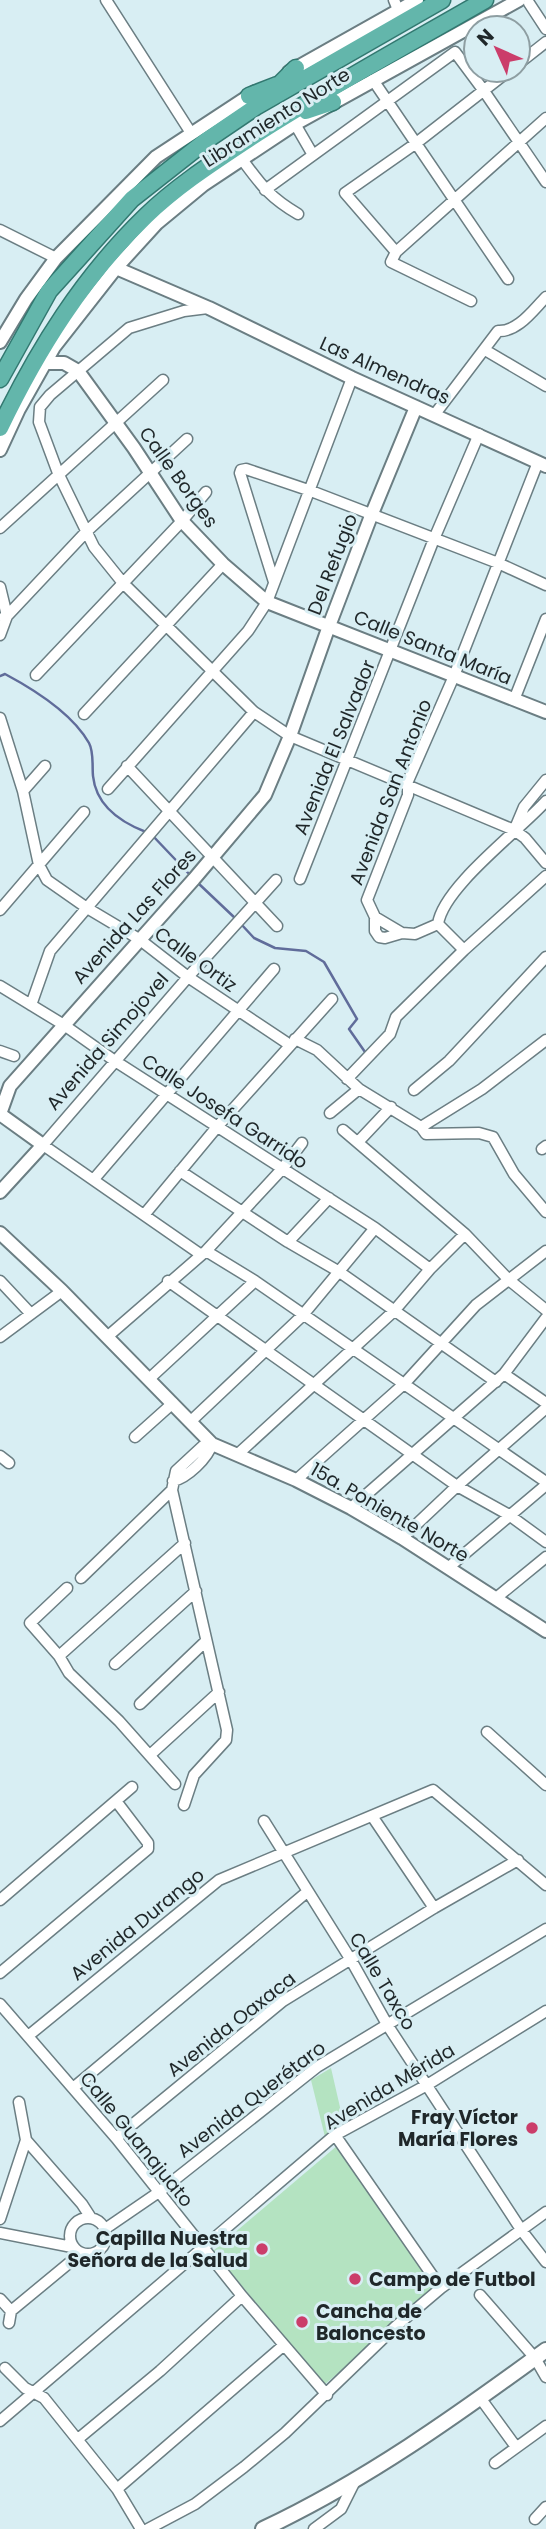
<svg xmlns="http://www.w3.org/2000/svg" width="546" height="2529" font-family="Poppins,sans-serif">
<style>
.green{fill:#b4e3c1}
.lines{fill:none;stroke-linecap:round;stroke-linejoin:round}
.stream{stroke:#606c9a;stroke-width:2.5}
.minor-casing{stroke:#6b7e83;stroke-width:13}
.tertiary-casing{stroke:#6b7e83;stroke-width:16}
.secondary-casing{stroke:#6b7e83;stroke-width:18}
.trunk-casing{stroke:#327870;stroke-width:19}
.minor{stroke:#fff;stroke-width:10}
.tertiary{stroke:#fff;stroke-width:12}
.secondary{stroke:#fff;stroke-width:14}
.trunk{stroke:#63b6ab;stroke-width:16}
.poi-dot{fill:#cb3d6a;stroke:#d8eef3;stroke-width:2.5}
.labels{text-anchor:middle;stroke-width:6;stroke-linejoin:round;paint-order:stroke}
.street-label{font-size:19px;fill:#1f2729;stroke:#d8eef3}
.poi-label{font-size:19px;font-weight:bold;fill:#1f2729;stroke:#d8eef3;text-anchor:end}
</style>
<rect width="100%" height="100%" fill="#d8eef3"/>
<path class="green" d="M331 2068 345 2129 326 2141 311 2080Z
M338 2145 438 2288 324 2385 213 2251Z"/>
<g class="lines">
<path class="stream" d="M0 676 5 674C35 690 72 713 89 743 94 752 92 766 93 776 96 805 120 822 146 832
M152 835 191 876
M198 883 236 919
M241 924 254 938 275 948 306 951 324 962 357 1019 349 1029 365 1052"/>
<defs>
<path id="minor" d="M106 0 191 133
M394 0 398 10
M529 3 546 29
M518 64 546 42
M373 80 508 279
M295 124 313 155
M241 158C261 185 269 197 298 214
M265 190 455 52 484 91 546 182
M0 230 56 258
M396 252 345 193 415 144 510 70
M471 301 391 262 396 252 546 118
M208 308 184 311 129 328 50 395 40 407 39 422 58 473 94 547 123 583 254 712 290 736 514 830 525 838 546 863
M485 350 546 386
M435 414 498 331C518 332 533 310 546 297
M0 528 163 380
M274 582 240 473 241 470 246 469 311 491 498 563 546 585
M0 587 7 616 4 617
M0 635 7 616 86 532 187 439
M36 675 182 521 206 492
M514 700 546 619
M84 714 223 564
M0 718 23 791 39 865 47 880 87 908 139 939 188 977 290 1045
M127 766 277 926
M108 789 248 631 267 602 352 378
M23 791 45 766
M516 826 524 807 546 780
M300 879 434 539 479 434
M0 910 84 812
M375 917V931L379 937 385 938 402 933
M438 924 415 934 402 933 375 917 367 900 408 795V781L454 676 538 462
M438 924C443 887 520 830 546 801
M438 924 464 950
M0 986 64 1025 115 1061 375 1228 430 1269
M31 1005 50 951 254 712
M295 1039 317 1050 359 1089 421 1127 426 1134 479 1133 493 1137 514 1174 546 1212
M0 1051 14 1056
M347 1079 390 1034 396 1017 464 950 546 876
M414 1090 449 1061 546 957
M330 1113 359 1089
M421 1127 482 1089 546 1040
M343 1130 465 1234 509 1280 546 1310
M358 1142 391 1107
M542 1149 546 1146
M180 1171 288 1242 338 1271 496 1382
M94 1179 274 969
M144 1215 217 1127 332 999
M288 1242 329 1198
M206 1251 255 1281 546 1482
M200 1254 43 1145 188 977 276 880
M0 1281 31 1314
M168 1281 457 1486 509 1515 546 1542
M0 1337 62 1291
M107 1337 206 1251 283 1168 302 1143
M504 1374 546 1403
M149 1379 255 1281
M191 1421 302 1316 375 1228
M135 1437 173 1403
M238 1454 394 1311 430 1269 465 1234
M0 1456 9 1463
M296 1480 405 1383 476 1305 546 1251
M173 1481C187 1478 208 1458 212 1444
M351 1508 504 1374 546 1318
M402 1538 457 1486 546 1408
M449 1567 546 1485
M81 1578 172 1490
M67 1588 30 1623 59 1656 69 1673 119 1721 175 1784
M496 1598 546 1557
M59 1656 185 1543
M115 1664 196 1591
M140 1704 206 1641
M487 1732 546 1785
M150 1755 219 1692
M184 1805 194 1775 226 1740 227 1730 172 1490 176 1471 203 1446 212 1444
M372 1816 434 1908
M264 1821 351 1960 388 2026 522 2231 546 2262
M0 1900 132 1787
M0 1973 148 1849V1843L116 1801
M0 2004 116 2138 242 2296 327 2395
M28 2036 219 1880 433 1790 546 1885
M73 2088 307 1892
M19 2102 26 2140 82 2204 91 2218
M335 2135 441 2288
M116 2138 283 2001 434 1908 518 1860
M70 2236a18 18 0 1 1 36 0a18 18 0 1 1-36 0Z
M0 2219 26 2140
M105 2229 159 2192 317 2067 546 1929
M0 2233 72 2247
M480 2295 535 2358 546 2377
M0 2299 11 2311 80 2254
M9 2323 11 2311
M5 2368 25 2388 44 2398 117 2489 141 2529
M481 2399 516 2447
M0 2421 335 2135 427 2085 546 2011
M78 2439 160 2371 242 2296
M495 2463 546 2426
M117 2489 284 2345
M535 2519 546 2507
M148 2529 195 2504 244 2467 285 2433 395 2327 441 2288 546 2212
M314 2529 341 2509 355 2481"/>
<path id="tertiary" d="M289 72 417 0
M116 268 209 308 352 378 546 466
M0 342 26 299 56 258 156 157 255 92
M45 363H64L78 371 134 448 182 521 223 564 267 602 546 712
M0 450 19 409 54 347 116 268 157 223 203 185 295 124 519 0
M0 1192 43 1145 0 1114 10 1086 194 879 265 795 290 736 329 626 371 516 416 407
M0 1233 62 1291 212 1444 296 1480 351 1508 402 1538 546 1631"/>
<path id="secondary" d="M263 2529C365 2481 456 2416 546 2350"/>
<path id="trunk" d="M275 89 296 68
M249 96 277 85
M306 111 333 102
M0 379 49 291 132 199 207 140 257 106 442 0
M0 428C38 349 83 277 146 216 178 185 216 161 252 137 328 88 407 45 485 0"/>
</defs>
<use href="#minor" class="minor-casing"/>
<use href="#tertiary" class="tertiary-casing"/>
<use href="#secondary" class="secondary-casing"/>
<use href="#trunk" class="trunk-casing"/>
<use href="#minor" class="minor"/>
<use href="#tertiary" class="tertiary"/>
<use href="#secondary" class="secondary"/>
<use href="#trunk" class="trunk"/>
</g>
<g class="poi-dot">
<circle cx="532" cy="2128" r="7"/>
<circle cx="262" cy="2249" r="7"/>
<circle cx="355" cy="2279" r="7"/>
<circle cx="302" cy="2322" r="7"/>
</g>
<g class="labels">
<g class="street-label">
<text transform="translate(276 117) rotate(-32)" y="7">Libramiento Norte</text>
<text transform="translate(385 370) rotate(24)" y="7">Las Almendras</text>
<text transform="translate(179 477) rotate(54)" y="7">Calle Borges</text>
<text transform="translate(332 564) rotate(-69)" y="7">Del Refugio</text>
<text transform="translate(433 647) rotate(22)" y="7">Calle Santa María</text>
<text transform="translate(334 747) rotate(-68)" y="7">Avenida El Salvador</text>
<text transform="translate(390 792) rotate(-69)" y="7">Avenida San Antonio</text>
<text transform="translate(134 916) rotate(-48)" y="7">Avenida Las Flores</text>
<text transform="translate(196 959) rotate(36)" y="7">Calle Ortiz</text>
<text transform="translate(107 1041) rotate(-49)" y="7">Avenida Simojovel</text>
<text transform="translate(225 1111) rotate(33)" y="7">Calle Josefa Garrido</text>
<text transform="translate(390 1512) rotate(30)" y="7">15a. Poniente Norte</text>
<text transform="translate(137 1924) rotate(-39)" y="7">Avenida Durango</text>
<text transform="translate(383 1981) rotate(59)" y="7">Calle Taxco</text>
<text transform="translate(231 2024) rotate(-38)" y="7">Avenida Oaxaca</text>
<text transform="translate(389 2086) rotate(-31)" y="7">Avenida Mérida</text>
<text transform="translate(251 2099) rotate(-37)" y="7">Avenida Querétaro</text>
<text transform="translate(137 2139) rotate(51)" y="7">Calle Guanajuato</text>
</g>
<g class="poi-label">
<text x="518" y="2124">Fray Víctor<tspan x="518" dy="22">María Flores</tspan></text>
<text x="248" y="2245">Capilla Nuestra<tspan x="248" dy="22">Señora de la Salud</tspan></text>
<text x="369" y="2286" text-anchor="start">Campo de Futbol</text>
<text x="316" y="2318" text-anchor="start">Cancha de<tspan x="316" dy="22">Baloncesto</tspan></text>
</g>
</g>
<g transform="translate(497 49) rotate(315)"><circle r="33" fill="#d8eef3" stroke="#8e9ea2" stroke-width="2"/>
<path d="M0-5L12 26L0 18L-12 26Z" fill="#cb3d6a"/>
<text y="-10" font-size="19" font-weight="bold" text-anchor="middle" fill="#1f2729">N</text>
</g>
</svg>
